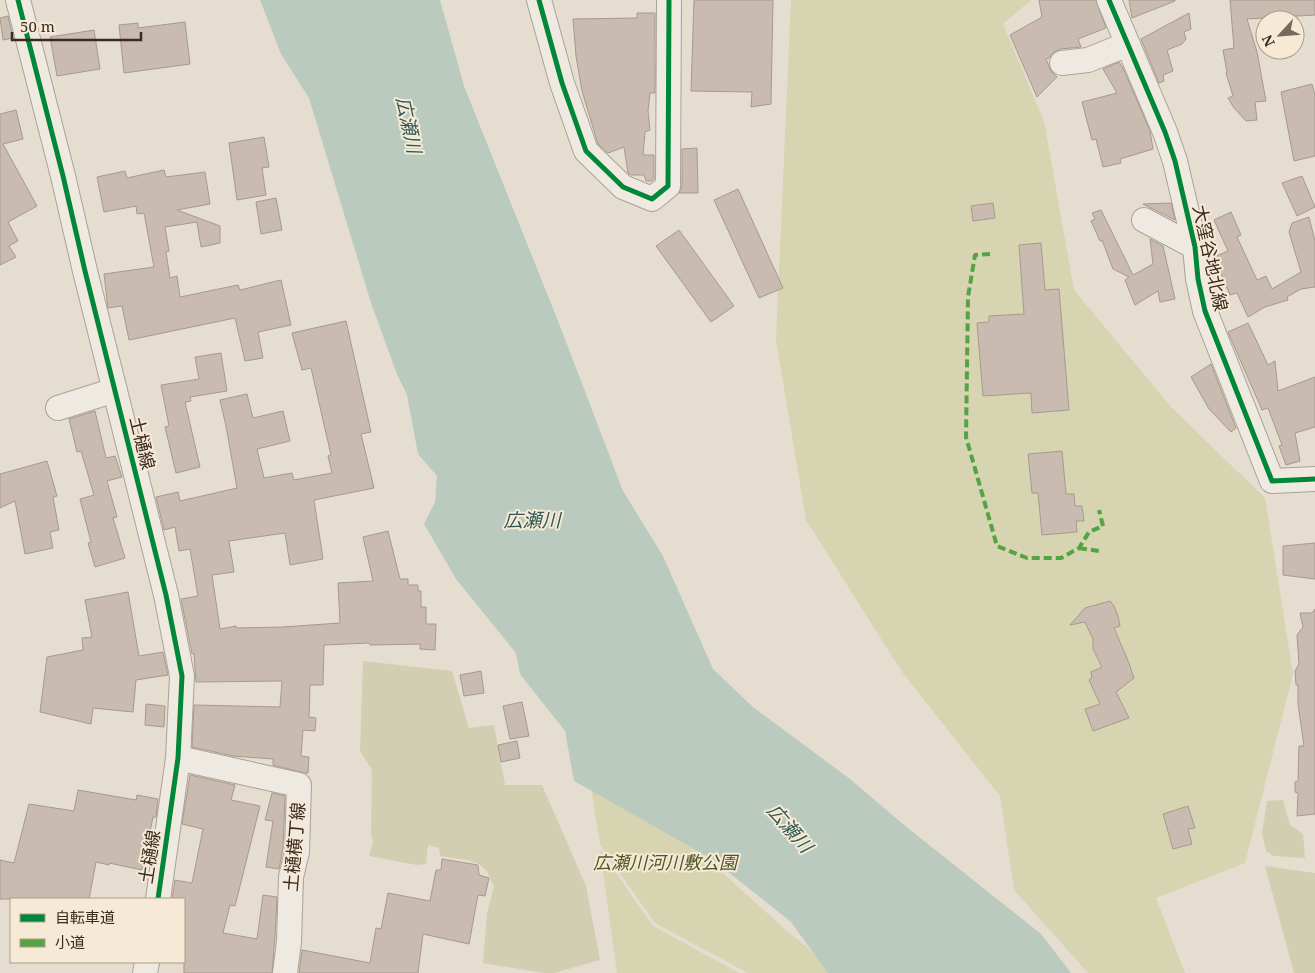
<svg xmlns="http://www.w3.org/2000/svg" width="1315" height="973" font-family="'Noto Serif','Noto Sans JP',serif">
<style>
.green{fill:#d7d4b2}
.cemetery{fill:#d1ceb1}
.water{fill:#bacabf}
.building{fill:#c9bbb0;stroke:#a6998e}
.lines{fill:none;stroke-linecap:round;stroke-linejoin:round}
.minor-casing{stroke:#aba298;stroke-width:26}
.minor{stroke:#eee9e1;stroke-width:24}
.quiet{stroke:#54a441;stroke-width:4;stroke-dasharray:8 4;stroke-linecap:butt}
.cycleway-casing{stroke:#f6ead6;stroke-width:8}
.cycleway{stroke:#00873e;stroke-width:5}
.labels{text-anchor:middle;stroke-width:4;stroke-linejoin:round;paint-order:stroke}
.street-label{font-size:18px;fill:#3a2a1f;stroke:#f6ead6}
.park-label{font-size:18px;font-style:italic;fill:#4e5726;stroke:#f6ead6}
.water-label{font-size:19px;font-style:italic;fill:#2f5a54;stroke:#f6ead6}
</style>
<rect width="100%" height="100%" fill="#e5ddcf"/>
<path class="green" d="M791 0H1031L1003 24 1044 121 1074 290 1172 408 1265 498 1293 674 1245 863 1156 898 1185 973H1088L1014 890 1000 796 902 672 806 520 776 340Z
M585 747 695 830 716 867 786 930 838 973H748L655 923 600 845Z
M600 850 653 926 739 973H617Z"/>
<path class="cemetery" d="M363 661 452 671 469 728 494 725 505 785H542L586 886 600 960 554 973H544L483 963 487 913 494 887 487 871 479 864 467 860 440 856 439 848 428 845 426 864 417 865 369 856 373 843 371 833 372 770 360 751Z
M1283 800 1290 825 1303 834 1305 858 1273 856 1266 851 1262 834 1267 801Z
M1265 866 1315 873V973H1294Z"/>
<path class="water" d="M260 0H440L464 86 560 326 623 491 663 556 713 669 753 707 850 779 904 825 1041 934 1071 973H828L791 922 712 859 574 781 565 731 520 674 516 653 456 579 424 524 435 502 437 476 418 454 407 395 397 374 371 303 309 98 281 54Z"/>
<path class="building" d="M694 0H773L771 104 751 107 752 92 691 91Z
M1039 0H1096L1106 28 1078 39 1081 47 1060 49 1054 52 1049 58 1046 59 1051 71 1057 77 1037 97 1010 35 1042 17Z
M1129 0H1175V1L1132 18Z
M1230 0H1315V15L1247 19 1257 52 1266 101 1255 102 1257 120 1246 121 1234 108 1228 98 1233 96 1226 73 1227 72 1223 50 1234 48Z
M637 13H655V93H650L648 111 650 130 645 132 643 155H654V179L652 181H646L644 175H631L628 173 624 147 608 153 598 144 582 91 576 56 573 19 637 18Z
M1189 13 1191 29 1184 32 1186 39 1182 44 1167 50 1173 71 1163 75 1164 81 1159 83 1141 39Z
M8 16 13 38 3 40 0 18Z
M185 22 190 64 124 73 119 25 138 23V28Z
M94 30 100 69 57 76 50 37Z
M1119 62 1123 68 1150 131 1153 149 1120 159 1121 163 1103 167 1096 139 1092 140 1082 102 1117 93 1103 69Z
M1312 84 1315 95V156L1294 161 1281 92Z
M16 110 23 139 3 144 37 206 8 222 18 241 9 246 16 257 0 265V114Z
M264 137 269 167 262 168 266 195 237 200 229 143Z
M697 148 698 193H679L682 186V149Z
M164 170 166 177 205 172 210 204 177 210 220 226V243L201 247 197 222 165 227 169 251 166 252 170 278 177 276 180 297 238 285 240 290 281 280 291 325 258 332 263 358 245 361 235 318 129 340 122 306 108 308 104 274 154 267 144 213 137 214 136 206 104 212 97 177 125 171 127 178Z
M1302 176 1315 207 1297 216 1282 183Z
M738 189 783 288 759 298 714 200Z
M276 198 282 230 261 234 256 202Z
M993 203 995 218 973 221 971 206Z
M1171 203 1175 220 1143 204Z
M1101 210 1133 275 1153 264 1150 239 1163 246 1175 299 1160 302 1158 291 1135 305 1125 280 1129 277 1113 269 1102 240 1100 241 1091 221 1095 219 1092 213Z
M1231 212 1241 235 1237 237 1257 280 1266 276 1272 289 1301 272 1289 232 1292 223 1309 217 1315 241V287L1301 289 1287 297 1288 300 1265 307 1248 317 1237 293 1230 295 1214 257 1228 251 1214 220Z
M679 230 734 306 711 322 656 246Z
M1041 243 1045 290 1059 289 1069 410 1032 413 1031 393 983 396 977 323 989 322V316L1024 314 1019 245Z
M346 321 371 432 361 434 374 488 314 500 323 559 290 565 285 533 229 541 234 572 212 575 220 629 236 626V628L283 627 340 623 338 583 373 581 363 537 388 531 400 579H408V585H418V591H421V607H426V624H436L435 650 420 649V644L370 645 369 643 324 645 323 685H310L309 717 316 718 315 731 303 730 301 756 309 757 308 773H304L273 765V759L233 756 192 747 194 705 280 707 282 681 196 682 194 653 192 654 181 599 198 596 190 549 179 551 175 527 164 530 156 497 178 492 180 501 237 488 226 426 220 400 247 394 253 418 283 411 290 441 257 449 264 478 292 473 294 480 332 473 328 456 331 455 311 368 302 370 292 333Z
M1248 323 1268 365 1275 361 1278 391 1315 377V427L1295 433 1300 461 1286 465 1279 446 1282 445 1268 408 1262 410 1228 332Z
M221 353 227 391 190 397 191 401 185 402 200 467 176 473 165 427 169 426 161 385 199 379 195 357Z
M1211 364 1236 428 1231 432 1209 409 1191 377Z
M95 411 106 458 115 456 122 477 107 481 117 517 113 518 125 558 95 567 88 543 91 542 80 499 94 495 81 451 77 452 69 419Z
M1062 451 1066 494H1074L1075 506H1082L1084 521H1076L1077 532 1042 535 1038 493H1032L1028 454Z
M47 461 57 496 53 497 59 530 50 532 53 548 25 554 15 501 0 508V474Z
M1315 543V579L1283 575V546Z
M128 592 139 656 163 652 168 675 136 680 133 712 93 708 91 724 40 712 47 657 83 650 82 638 92 637 85 600Z
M1110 601 1114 606 1118 616 1120 626 1114 628 1129 663 1134 678 1116 692 1129 718 1093 731 1085 709 1100 704 1089 680 1092 678 1091 672 1102 667 1093 649V639L1085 622 1070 625 1085 608Z
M1315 609V814L1297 816 1298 793 1295 792V782L1298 781 1299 746H1304L1298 704V685H1296L1295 671 1299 664 1297 635 1303 627 1300 613H1312Z
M481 671 484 693 464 696 460 675Z
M522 702 529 736 510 739 503 706Z
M146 704 165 706 164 727 145 725Z
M517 741 520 758 501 762 498 745Z
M190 775 235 785 231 800 260 806 235 906 230 905 223 933 257 939 263 895 277 897 275 936 272 973H184V899H172L175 880 192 883 203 829 182 824Z
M78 790 136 800 137 795 158 799 156 817H153L142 870 109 863V865L96 862 89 899H0V860L14 863 29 804 74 811Z
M272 793 285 796 283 848 279 869 266 867 273 821 265 820Z
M1188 806 1195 828 1188 829 1192 844 1173 849 1163 814Z
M442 859 478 865 479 875 489 878 485 896 478 895 469 944 423 934 418 973H299L302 950 370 963 376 928 381 929 388 893 430 901 436 870H441Z"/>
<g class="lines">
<defs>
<path id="minor" d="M18 0 63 176 85 271 166 595 182 676 178 758 158 899
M539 0 562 83 586 151 623 187 652 199 668 186 669 0
M1109 0 1165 132 1175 161 1195 247 1198 279 1205 311 1272 481 1315 479
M1062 63 1088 60 1128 44
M1144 220 1195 247
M58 408 115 390
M178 758 299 785 297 852 291 877 289 942 285 973
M145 973 147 962"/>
</defs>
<use href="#minor" class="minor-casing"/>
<use href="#minor" class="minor"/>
<path class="quiet" d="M990 254 975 255 968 297 966 437 997 546 1027 558H1061L1079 548 1089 532 1103 526 1099 510
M1079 548 1099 551"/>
<defs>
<path id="cycleway" d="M18 0 63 176 85 271 166 595 182 676 178 758 158 899
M539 0 562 83 586 151 623 187 652 199 668 186 669 0
M1109 0 1165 132 1175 161 1195 247 1198 279 1205 311 1272 481 1315 479"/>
</defs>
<use href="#cycleway" class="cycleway-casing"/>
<use href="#cycleway" class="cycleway"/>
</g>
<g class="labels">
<g class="street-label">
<text transform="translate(1210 258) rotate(78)" y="6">大窪谷地北線</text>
<text transform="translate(142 443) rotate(76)" y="6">土樋線</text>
<text transform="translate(295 847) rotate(-85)" y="6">土樋横丁線</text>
<text transform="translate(150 857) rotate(-81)" y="6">土樋線</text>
</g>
<g class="park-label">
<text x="665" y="869">広瀬川河川敷公園</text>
</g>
<g class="water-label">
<text transform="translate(409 125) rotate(78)" y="7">広瀬川</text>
<text x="532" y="527">広瀬川</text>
<text transform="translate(790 828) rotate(49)" y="7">広瀬川</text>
</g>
</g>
<rect x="10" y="898" width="175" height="65" fill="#f6ead6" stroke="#ab9d8d"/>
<rect x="20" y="914" width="25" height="8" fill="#00873e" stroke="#ab9d8d"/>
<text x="55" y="923" font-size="15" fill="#3a2a1f">自転車道</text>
<rect x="20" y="939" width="25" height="8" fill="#54a441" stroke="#ab9d8d"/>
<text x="55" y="948" font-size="15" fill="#3a2a1f">小道</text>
<g transform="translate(1280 35) rotate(244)"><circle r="24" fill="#f6ead6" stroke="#ab9d8d"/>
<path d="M0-4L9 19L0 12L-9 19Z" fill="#76695d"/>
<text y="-8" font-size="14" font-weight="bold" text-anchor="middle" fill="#3a2a1f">N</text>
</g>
<path d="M12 32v8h129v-8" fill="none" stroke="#3a2a1f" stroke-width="2.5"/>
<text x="20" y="32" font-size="15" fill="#3a2a1f" stroke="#f6ead6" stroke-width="4" paint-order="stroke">50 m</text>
</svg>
